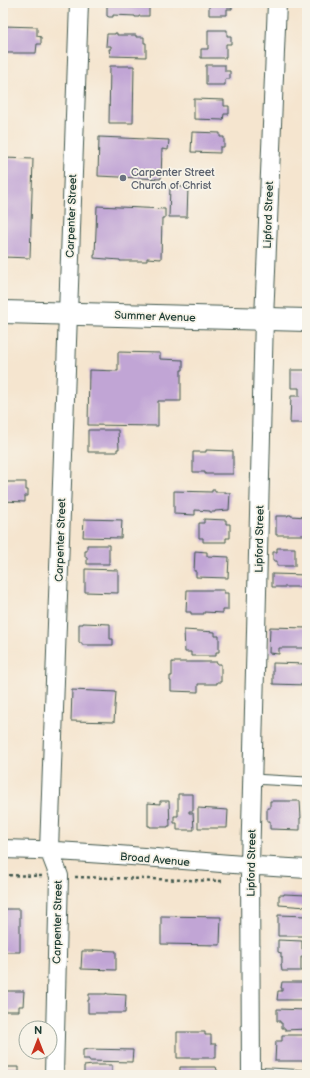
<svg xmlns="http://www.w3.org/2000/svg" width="310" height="1078" font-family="'Balsamiq Sans',sans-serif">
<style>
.building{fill:#c1a5d5}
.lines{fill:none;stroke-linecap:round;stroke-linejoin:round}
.lane-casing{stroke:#3f564b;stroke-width:11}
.street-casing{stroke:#3f564b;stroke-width:20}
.primary-casing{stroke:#3f564b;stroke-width:24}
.path{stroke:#3f564b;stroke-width:2.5;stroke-dasharray:3 3;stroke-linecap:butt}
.lane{stroke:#fff;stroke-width:9}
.street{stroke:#fff;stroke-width:18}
.primary{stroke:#fff;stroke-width:22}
.worship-dot{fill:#6b7280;stroke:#f7f3e8;stroke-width:1.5}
.labels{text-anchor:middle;stroke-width:3.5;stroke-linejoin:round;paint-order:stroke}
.worship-label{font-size:11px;fill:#5b616d;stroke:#f7f3e8;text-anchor:start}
.street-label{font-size:11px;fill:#1f3d34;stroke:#f7f3e8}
</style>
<rect width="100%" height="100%" fill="#f7f3e8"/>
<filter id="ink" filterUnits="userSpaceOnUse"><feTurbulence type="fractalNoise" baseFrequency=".025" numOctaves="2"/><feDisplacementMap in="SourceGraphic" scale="8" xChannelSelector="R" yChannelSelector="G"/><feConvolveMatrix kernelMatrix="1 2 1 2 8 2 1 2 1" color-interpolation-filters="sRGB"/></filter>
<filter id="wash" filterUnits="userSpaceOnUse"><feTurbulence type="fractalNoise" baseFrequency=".012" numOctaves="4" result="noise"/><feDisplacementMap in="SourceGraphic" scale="16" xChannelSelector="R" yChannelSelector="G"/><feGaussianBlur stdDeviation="0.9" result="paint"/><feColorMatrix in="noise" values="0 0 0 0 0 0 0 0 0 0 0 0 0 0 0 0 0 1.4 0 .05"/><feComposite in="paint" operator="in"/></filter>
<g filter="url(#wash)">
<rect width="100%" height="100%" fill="#f5e5cf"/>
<g id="blocks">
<path class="building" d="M107 3H149V16H139V17H135V16L113 15V17H109L107 16Z
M209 3H232V9H227V15H209Z
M3 26 37 27V36L41 37V44H37L36 53H3Z
M208 30H227V36H231V44H226V58H201V49H208Z
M115 33H117V35H136V37H144V43H146V57L110 56 109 49H111V46H106L107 34H115Z
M206 65H225V71H230V79H225V85H206Z
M110 66H134L133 123H109Z
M194 99 224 100V106H229V114H224L223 120 194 119Z
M192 132 220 133V137H224V147H220V153L191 152Z
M99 137 169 140 168 150 162 149 161 179 98 176Z
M3 158 33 159 30 258 3 257Z
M170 187H188L187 217H169Z
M97 206 165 209V218H162L161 259 147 258V261H120V260L94 258V255H95Z
M118 352 160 353V359L183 360V370H181V401H158V426L88 425 89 370 118 371Z
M291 370H307V423H290L291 396H299V388H291Z
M88 430H118L119 449H117V452H88Z
M206 450 233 451V474H205V472H193V452H206Z
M3 482H26V490H28V496H25V502L3 501Z
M212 490H215V492H226V493H230L229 510 215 511V512H210V511L195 510V515L174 514V491L212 492Z
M288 515H291V516L307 517V535H276V516H288Z
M84 519 122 520 121 538 83 537Z
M204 519 226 520V524H230V538H226V542H203V538H199V523H204Z
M87 545H109V564H87V557H85V551H87Z
M277 548H295V566H277V561H273V552H277Z
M195 551 207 552V556L229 557 228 578 196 577V571H194Z
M85 569 118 570V593L85 592Z
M272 574 307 575 306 587H272Z
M187 590H224V593H228V610H223V613L204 612V614H191V612H186Z
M83 623 110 624V639H113V645H82V643H79V624H83Z
M270 627 307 628V648H279V654L269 653Z
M184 630 215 632V636H219V652H216V656H191V652H185Z
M172 662H217V664H221V682H217V684H198V692L171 691V681H170V676H172Z
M273 663 307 664V678H306V685L273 684Z
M72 690 116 692 114 722 71 721Z
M178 794H193V811H189V813H193L194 830H177V823H174V816H178Z
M160 801H169L170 826H168V827H150V826H148V803L160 804Z
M270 801H300L301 818H300V830L270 829V821H267V808H270Z
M198 808 228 810 227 828H198Z
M284 894 307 895V907L279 905V895H284Z
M3 909H20V952H3Z
M278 915 307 916V935L306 936H278Z
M161 916 221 917 220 945 161 944Z
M278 940 302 941V949H307V957H301V971H282L281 964H282V957H281V953L278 952Z
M94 950 116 951V970L81 969 82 951H94Z
M282 982H305L307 1000H277L278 991H282V988H281Z
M3 991H24L23 1006H19V1011H3Z
M106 993 108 994 126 995 125 1013H88V1000H89V994H106Z
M277 1009 307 1010V1029L285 1030V1028H282V1023H280V1021H277Z
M177 1032H205V1035H211V1044H216V1058H177Z
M282 1035H307V1061H275L276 1041H282Z
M89 1049 133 1050 132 1062 89 1061V1059H83V1050Z
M93 1065H112V1074L84 1075V1066Z
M3 1067H19V1075H3Z
M180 1067H216L218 1073H216V1075H180Z"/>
</g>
</g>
<g filter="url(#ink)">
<use href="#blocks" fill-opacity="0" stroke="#3f564b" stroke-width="1"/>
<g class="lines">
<defs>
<path id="lane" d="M252 779 307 782
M251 1072 307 1075"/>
<path id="street" d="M3 849C105 851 206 864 307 869
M54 1075 59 876 49 850 79 3
M251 1075 250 866 264 319 277 3"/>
<path id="primary" d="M3 312 307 320"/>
</defs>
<use href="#lane" class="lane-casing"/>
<use href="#street" class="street-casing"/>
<use href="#primary" class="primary-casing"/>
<path class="path" d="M3 875 42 876
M75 877 222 881"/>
<use href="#lane" class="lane"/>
<use href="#street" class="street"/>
<use href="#primary" class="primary"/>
</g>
</g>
<circle class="worship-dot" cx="123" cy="178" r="4"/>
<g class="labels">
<g class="worship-label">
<text x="131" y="176">Carpenter Street<tspan x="131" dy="13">Church of Christ</tspan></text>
</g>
<g class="street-label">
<text transform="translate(268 215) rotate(-88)" y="4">Lipford Street</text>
<text transform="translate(71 216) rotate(-88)" y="4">Carpenter Street</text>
<text transform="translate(155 316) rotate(2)" y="4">Summer Avenue</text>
<text transform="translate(259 539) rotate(-89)" y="4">Lipford Street</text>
<text transform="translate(60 540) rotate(-88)" y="4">Carpenter Street</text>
<text transform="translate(155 859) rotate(5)" y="4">Broad Avenue</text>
<text transform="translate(251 863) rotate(-89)" y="4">Lipford Street</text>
<text transform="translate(57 922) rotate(-89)" y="4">Carpenter Street</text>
</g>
</g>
<rect width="310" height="1078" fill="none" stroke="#f7f3e8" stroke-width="16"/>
<g transform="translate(38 1040)"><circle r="19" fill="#f7f3e8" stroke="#a1aaa0"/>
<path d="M0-3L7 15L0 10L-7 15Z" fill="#c8321e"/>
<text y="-6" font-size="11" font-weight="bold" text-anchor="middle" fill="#1f3d34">N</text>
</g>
</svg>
